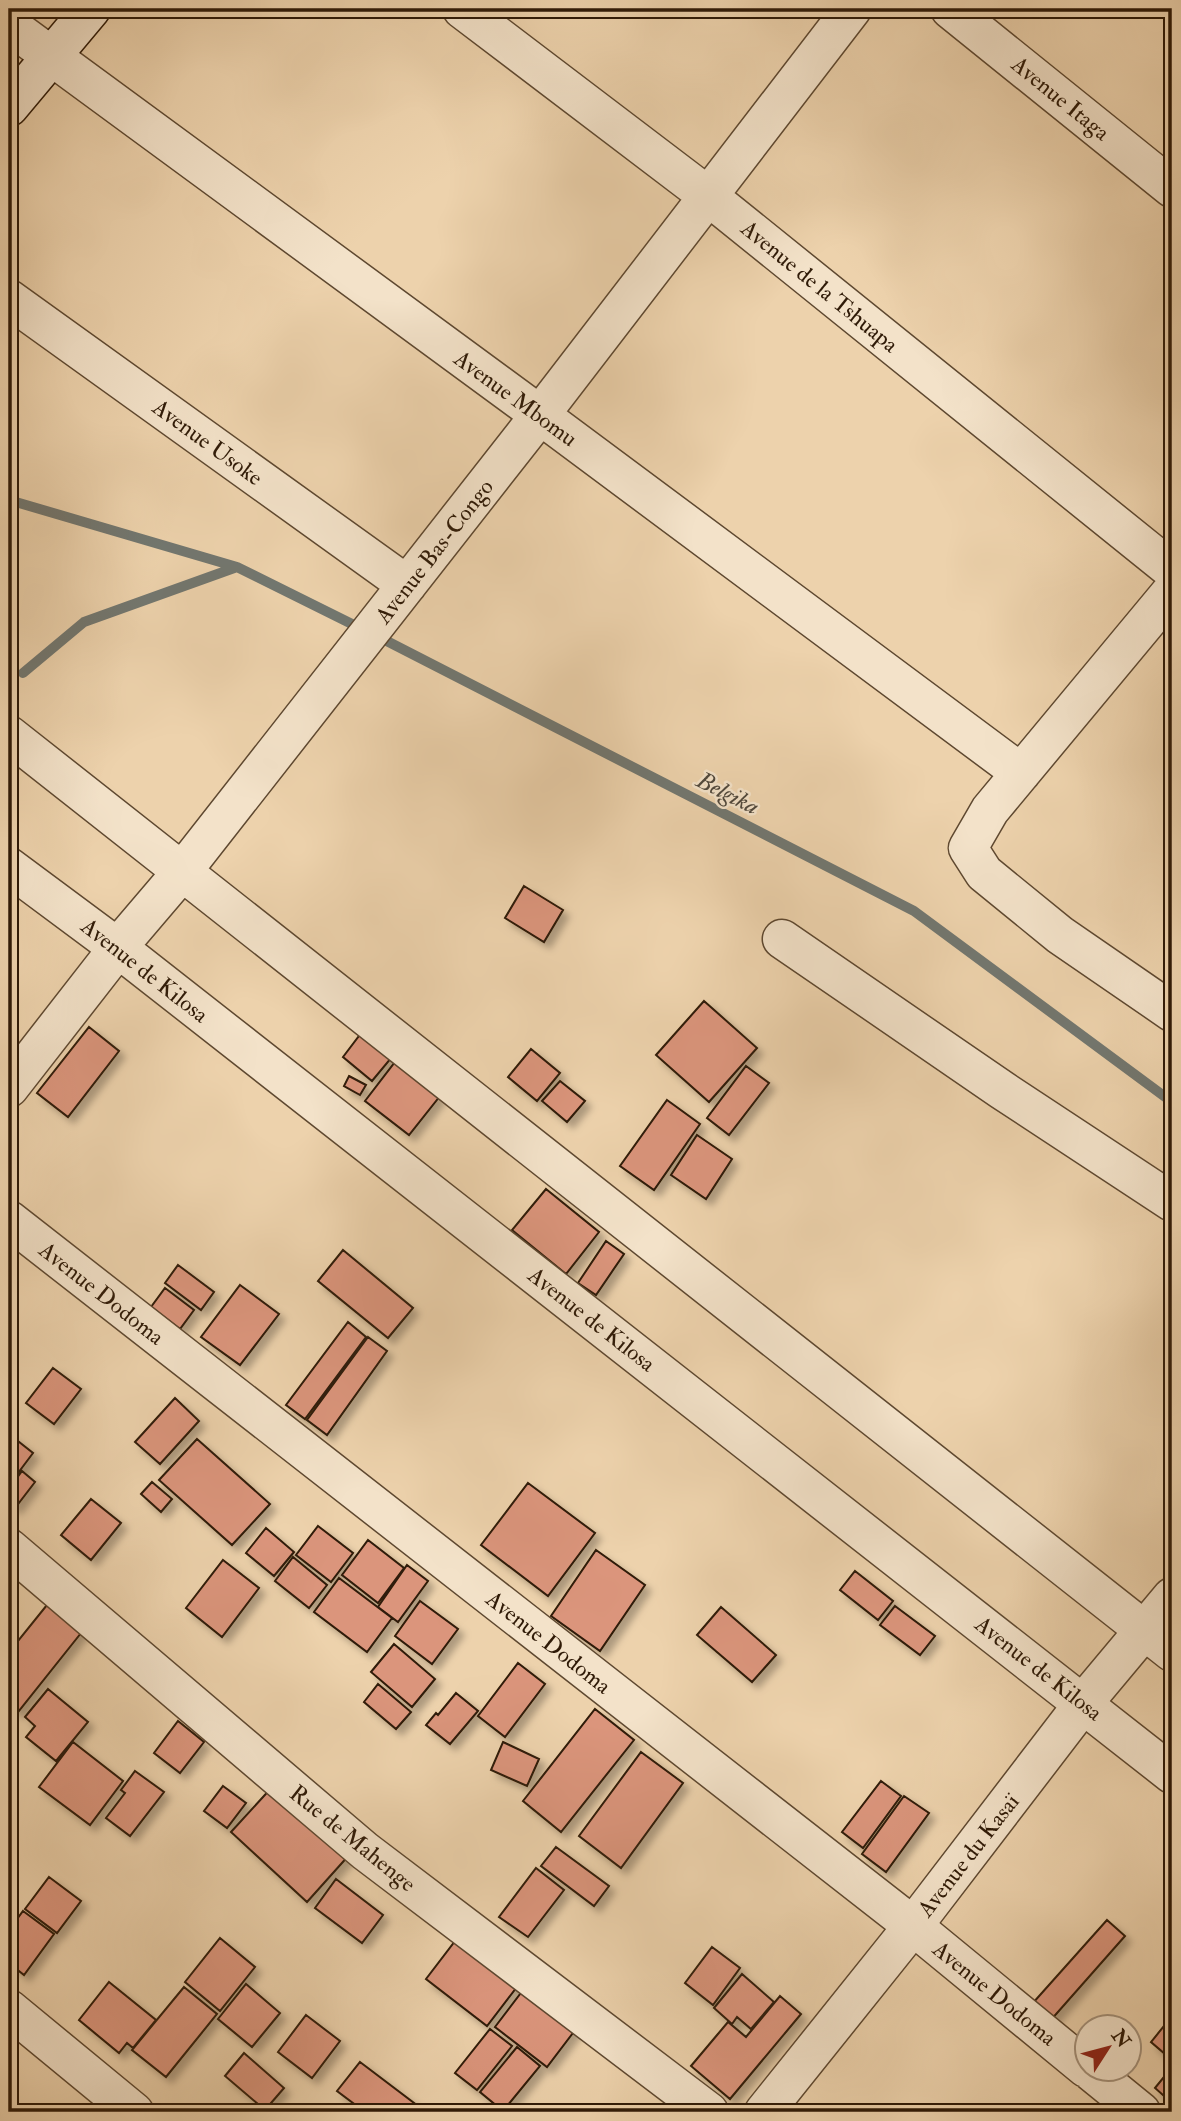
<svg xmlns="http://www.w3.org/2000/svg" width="1181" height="2121" font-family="'IM FELL Double Pica',serif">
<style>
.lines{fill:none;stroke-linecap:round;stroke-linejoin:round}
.stream{stroke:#727770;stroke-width:10}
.building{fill:#db957b;stroke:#2f1a07;stroke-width:2;filter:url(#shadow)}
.minor-casing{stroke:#5e4830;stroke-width:41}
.tertiary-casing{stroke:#5e4830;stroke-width:41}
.secondary-casing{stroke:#2f1a07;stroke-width:41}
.minor{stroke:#f3e2c9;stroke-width:38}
.tertiary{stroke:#f3e2c9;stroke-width:38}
.secondary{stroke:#f3e2c9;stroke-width:38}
.labels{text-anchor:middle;stroke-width:5;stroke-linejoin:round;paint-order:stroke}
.street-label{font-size:23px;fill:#2f1a07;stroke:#f3e2c9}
.water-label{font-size:24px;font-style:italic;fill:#50483c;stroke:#f3e2c9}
</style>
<defs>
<filter id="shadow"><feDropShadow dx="6" dy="6" stdDeviation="3.5" flood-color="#0004"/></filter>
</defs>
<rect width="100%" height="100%" fill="#edd2ac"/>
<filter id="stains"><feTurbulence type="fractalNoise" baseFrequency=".00286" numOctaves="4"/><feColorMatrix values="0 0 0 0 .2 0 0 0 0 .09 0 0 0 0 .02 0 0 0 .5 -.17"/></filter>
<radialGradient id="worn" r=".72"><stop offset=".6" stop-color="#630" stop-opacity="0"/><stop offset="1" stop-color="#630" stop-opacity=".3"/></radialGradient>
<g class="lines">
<path class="stream" d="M9 500 237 567 362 629
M377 636 914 911 1172 1102
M23 673 84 622 237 567"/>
</g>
<path class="building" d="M524 886 563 910 544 942 505 918Z
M704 1001 757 1048 709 1102 656 1055Z
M89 1027 119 1051 68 1117 37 1093Z
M362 1032 392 1057 372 1081 343 1057Z
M531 1049 560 1073 537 1101 508 1077Z
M395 1062 440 1096 409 1135 365 1101Z
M746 1066 769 1083 729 1135 707 1118Z
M349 1076 366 1085 360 1095 344 1086Z
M560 1081 585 1101 567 1122 542 1101Z
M667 1100 700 1124 654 1190 620 1166Z
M697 1135 732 1159 706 1199 671 1175Z
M546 1189 599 1232 566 1274 512 1230Z
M606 1241 624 1254 596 1295 578 1283Z
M343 1250 413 1308 388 1338 318 1281Z
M178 1265 214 1292 201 1310 165 1283Z
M240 1285 279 1314 240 1365 201 1337Z
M165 1288 194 1310 180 1329 151 1307Z
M348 1322 366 1337 305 1419 286 1405Z
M368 1337 387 1351 327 1435 307 1420Z
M53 1368 81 1389 54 1424 26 1403Z
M175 1398 199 1421 160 1464 135 1442Z
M9 1434 33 1453 9 1485Z
M197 1439 270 1504 232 1545 159 1480Z
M22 1471 35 1482 15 1508 9 1503V1489Z
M152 1482 172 1499 161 1512 141 1494Z
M528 1483 595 1533 548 1596 481 1545Z
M91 1499 121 1523 91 1560 61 1535Z
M318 1526 353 1553 331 1582 296 1555Z
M266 1528 294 1552 274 1576 246 1553Z
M368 1540 404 1568 378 1603 342 1575Z
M596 1550 645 1585 600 1651 551 1616Z
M293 1557 327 1585 309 1608 275 1581Z
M223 1560 259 1588 222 1637 186 1608Z
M407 1565 428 1581 398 1622 378 1607Z
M855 1571 893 1601 878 1620 840 1590Z
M339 1578 392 1618 367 1652 314 1612Z
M55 1595 89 1623 18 1712 9 1705V1652Z
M420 1601 458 1629 432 1664 395 1636Z
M895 1606 935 1636 920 1655 880 1625Z
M721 1607 776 1655 752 1682 697 1635Z
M394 1644 435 1679 412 1707 371 1672Z
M518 1663 545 1684 505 1737 478 1716Z
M378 1684 411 1712 396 1729 364 1702Z
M48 1689 88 1722 56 1761 26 1737 35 1726 25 1717Z
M456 1693 478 1711 450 1744 426 1725 436 1713 438 1715Z
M595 1709 634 1740 561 1832 523 1801Z
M178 1721 204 1742 180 1773 154 1753Z
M73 1742 123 1781 90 1825 39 1787Z
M503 1742 539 1759 527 1786 491 1770Z
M641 1752 683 1783 621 1868 579 1836Z
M135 1771 164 1792 130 1836 106 1818 125 1793 121 1790Z
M881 1781 901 1796 863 1848 842 1832Z
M274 1785 350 1854 307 1902 231 1832Z
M223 1786 246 1803 227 1828 204 1811Z
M904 1796 929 1813 886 1872 862 1854Z
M556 1847 609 1886 594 1906 541 1866Z
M536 1868 564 1890 528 1937 499 1917Z
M49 1877 81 1901 57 1933 25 1909Z
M336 1879 383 1915 362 1943 315 1908Z
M23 1911 54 1934 24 1975 9 1963V1930Z
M1107 1920 1125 1936 1050 2021 1032 2004Z
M462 1932 523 1979 487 2026 426 1979Z
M220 1938 255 1967 220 2011 185 1982Z
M712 1947 740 1968 713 2005 685 1983Z
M742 1974 774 2002 751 2029 737 2017 732 2024 714 2008Z
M530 1981 582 2021 547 2067 495 2027Z
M109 1982 156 2020 133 2048 127 2043 119 2053 79 2020Z
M246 1984 280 2013 252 2047 218 2019Z
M184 1987 217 2014 166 2077 132 2050Z
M780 1996 801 2014 730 2099 691 2066 728 2022 746 2037Z
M306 2015 340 2041 312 2078 278 2052Z
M1172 2016V2060L1151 2042Z
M490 2029 512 2046 477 2090 455 2073Z
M517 2047 540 2066 503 2111 480 2092Z
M244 2053 284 2088 265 2110 225 2076Z
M360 2062 418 2106 414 2112H365L337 2091Z
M1172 2067V2103L1155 2088Z"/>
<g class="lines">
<defs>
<path id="minor" d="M462 9 708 196 1172 570
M9 25 540 415 1021 773
M9 299 407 585
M1172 591 990 810 968 848 984 873 1060 935 1172 1012
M9 735 1172 1652
M9 867 118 948 1172 1774
M782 939 1002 1090 1172 1202
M9 1088 129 934 181 873 540 415 852 9
M9 1220 913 1926 1086 2068
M9 1548 365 1851 709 2112
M9 2009 134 2112
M1087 2068 1141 2112"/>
<path id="tertiary" d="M950 9 1172 188
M764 2112 913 1926 1090 1695 1172 1597"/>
<path id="secondary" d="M9 107 91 9"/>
</defs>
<use href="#minor" class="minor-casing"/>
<use href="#tertiary" class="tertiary-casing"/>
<use href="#secondary" class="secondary-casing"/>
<use href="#minor" class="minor"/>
<use href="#tertiary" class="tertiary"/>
<use href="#secondary" class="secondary"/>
</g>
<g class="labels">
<g class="street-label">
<text transform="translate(1061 98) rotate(39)" y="8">Avenue Itaga</text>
<text transform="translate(820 286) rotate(39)" y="8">Avenue de la Tshuapa</text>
<text transform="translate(516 398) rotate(36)" y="8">Avenue Mbomu</text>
<text transform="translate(208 442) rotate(36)" y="8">Avenue Usoke</text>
<text transform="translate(434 551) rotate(-52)" y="8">Avenue Bas-Congo</text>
<text transform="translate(145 970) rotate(38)" y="8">Avenue de Kilosa</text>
<text transform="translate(102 1293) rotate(38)" y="8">Avenue Dodoma</text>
<text transform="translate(592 1319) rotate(38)" y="8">Avenue de Kilosa</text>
<text transform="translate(549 1642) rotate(38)" y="8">Avenue Dodoma</text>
<text transform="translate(1039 1668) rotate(38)" y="8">Avenue de Kilosa</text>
<text transform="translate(353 1838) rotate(39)" y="8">Rue de Mahenge</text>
<text transform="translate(968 1855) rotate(-52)" y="8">Avenue du Kasaï</text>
<text transform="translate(995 1993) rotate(39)" y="8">Avenue Dodoma</text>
</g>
<g class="water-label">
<text transform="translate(728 793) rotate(27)" y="8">Belgika</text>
</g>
</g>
<rect width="1181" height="2121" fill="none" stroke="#edd2ac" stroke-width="35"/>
<rect x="10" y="10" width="1160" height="2100" fill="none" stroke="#2f1a07" stroke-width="3.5"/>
<rect x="18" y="18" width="1146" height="2086" fill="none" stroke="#2f1a07" stroke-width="2"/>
<g transform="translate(1108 2048) rotate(54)"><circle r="33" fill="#f3e2c9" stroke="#a5927b" stroke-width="2"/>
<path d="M0-5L12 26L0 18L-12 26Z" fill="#8f2418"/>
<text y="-10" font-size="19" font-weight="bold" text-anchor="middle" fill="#2f1a07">N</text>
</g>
<rect width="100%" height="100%" filter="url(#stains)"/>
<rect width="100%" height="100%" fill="url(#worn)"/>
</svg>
